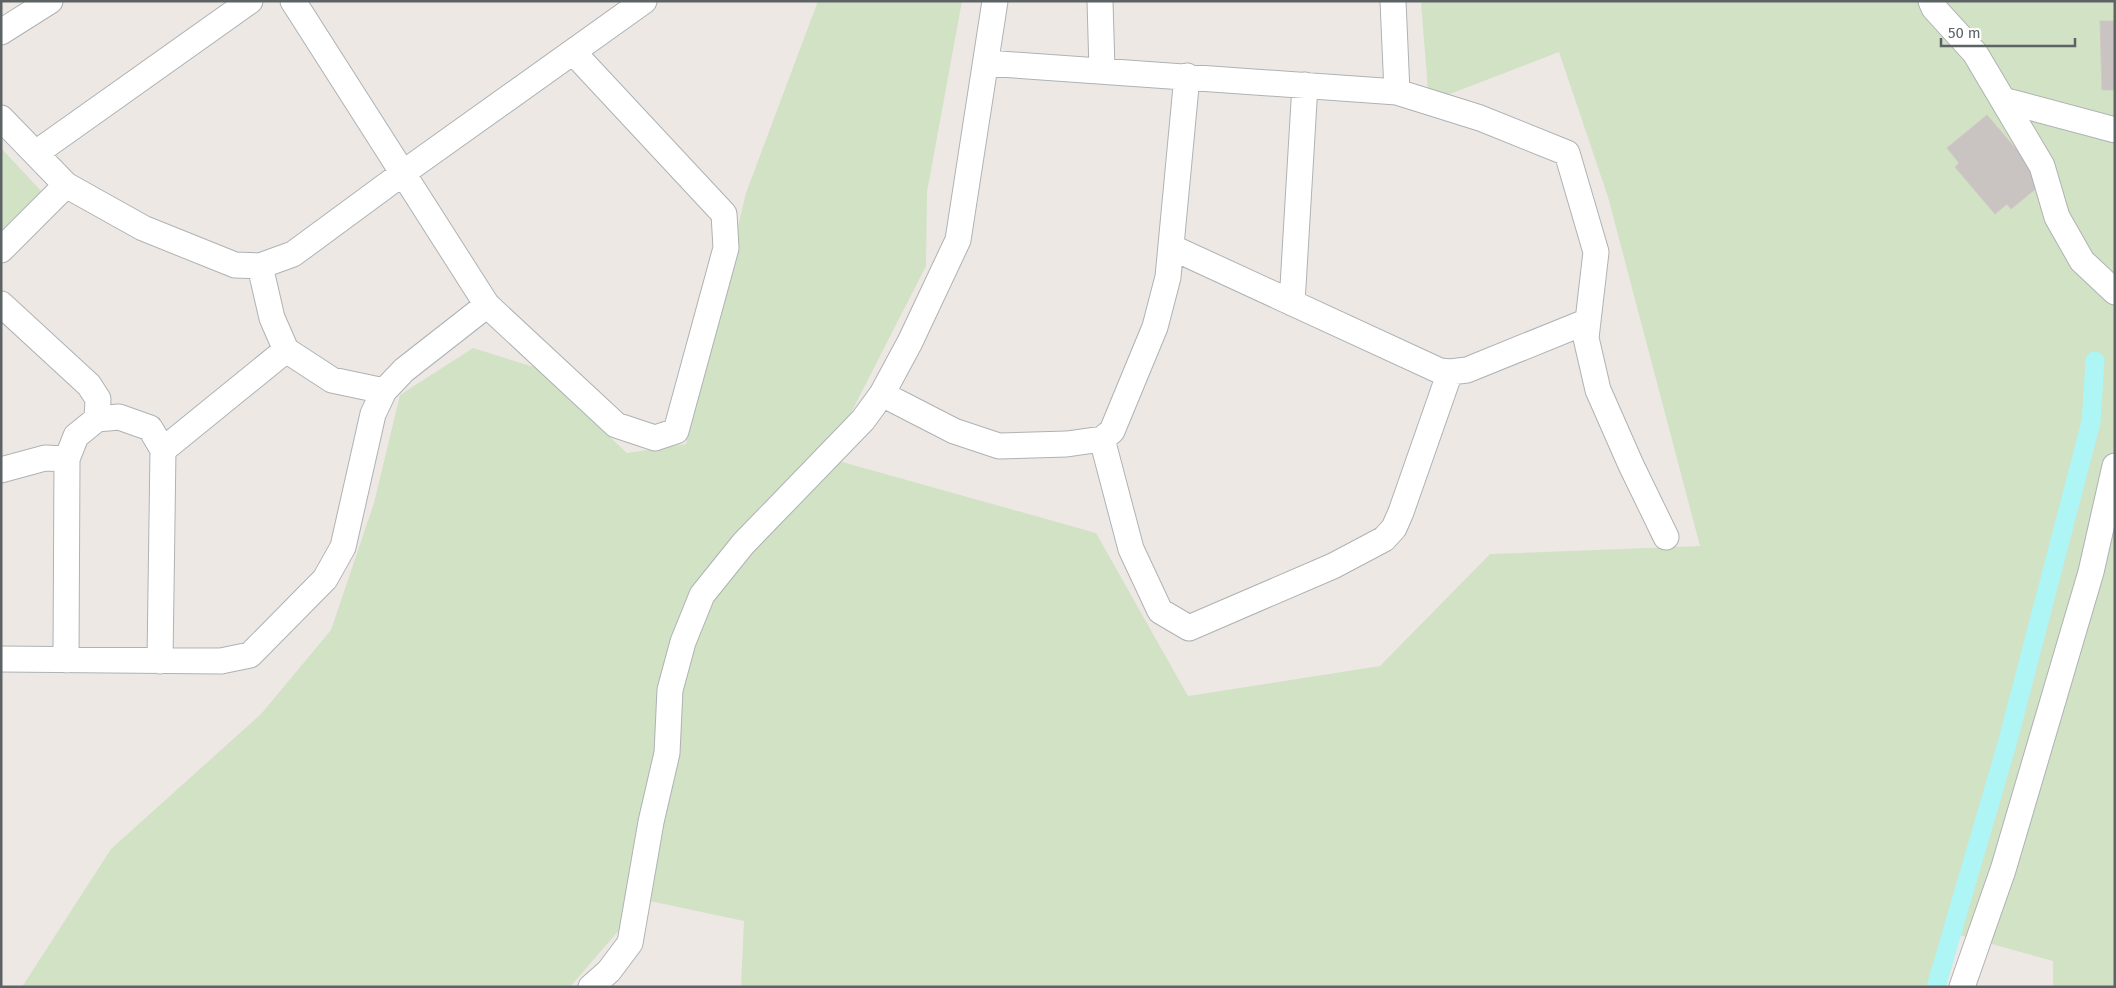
<svg xmlns="http://www.w3.org/2000/svg" width="2116" height="988" font-family="'Fira Sans',sans-serif">
<style>
.green{fill:#d1e2c5}
.lines{fill:none;stroke-linecap:round;stroke-linejoin:round}
.canal{stroke:#aef5f6;stroke-width:19}
.building{fill:#c9c3c2;stroke:#d2c8c4}
.minor-casing{stroke:#aeb2b4;stroke-width:27}
.minor{stroke:#fff;stroke-width:25}
</style>
<rect width="100%" height="100%" fill="#eee8e5"/>
<path class="green" d="M818 1H962L927 192 926 266 828 458 1096 533 1188 696 1380 666 1490 554 1700 546 1608 197 1559 52 1429 102 1421 3 1427 1H2115V987H2053V961L1956 934 1935 987H741L744 921 645 900 570 987H22L111 849 261 714 331 630 374 503 400 395 473 348 534 367 627 453 686 444 746 193Z
M1 148 42 192 1 237Z"/>
<g class="lines">
<path class="canal" d="M1936 987 2007 744 2091 422 2095 361"/>
</g>
<path class="building" d="M2100 21H2115V90H2102Z
M1987 115 2044 182 2011 209 2007 204 1995 214 1955 167 1959 163 1947 148Z"/>
<g class="lines">
<defs>
<path id="minor" d="M293 1 487 305 616 425 655 438 676 431 726 248 724 214 573 52
M1100 1 1102 70
M1393 1 1397 92
M1931 1 1934 8 1975 53 2042 166 2057 217 2082 261 2115 292
M1 32 50 1
M986 63 1397 92 1480 118 1567 153 1596 252 1586 338 1598 390 1631 465 1666 537
M2003 100 2115 130
M1 118 66 185 143 228 235 265 260 266 293 254 403 173 644 1
M36 153 250 1
M1171 247 1440 371 1450 372 1467 370 1588 321
M1 250 66 185
M260 266 272 318 286 350 332 380 384 391
M1292 303 1305 85
M1 304 89 385 98 399 97 419
M882 394 954 431 999 446 1067 444 1102 439 1112 431 1155 327 1168 277 1187 76
M1102 439 1131 549 1160 611 1189 628 1333 566 1384 539 1394 528 1401 512 1450 372
M163 450 286 350
M1 470 45 458 67 459
M1 659 221 661 250 655 325 579 343 547 373 414 384 391 404 370 487 305
M66 660 67 459 76 436 97 419 119 417 150 428 163 450 160 661
M591 987 609 971 630 943 651 822 667 753 670 690 683 642 702 595 743 544 863 420 882 394 910 342 958 240 995 1
M1962 987 2003 870 2091 572 2115 466"/>
</defs>
<use href="#minor" class="minor-casing"/>
<use href="#minor" class="minor"/>
</g>
<rect width="2116" height="988" fill="none" stroke="#5d6364" stroke-width="5"/>
<path d="M1941 38v8h134v-8" fill="none" stroke="#5d6364" stroke-width="2.5"/>
<text x="1948" y="38" font-size="15" fill="#5d6364" stroke="#ffffff" stroke-width="4" paint-order="stroke">50 m</text>
</svg>
